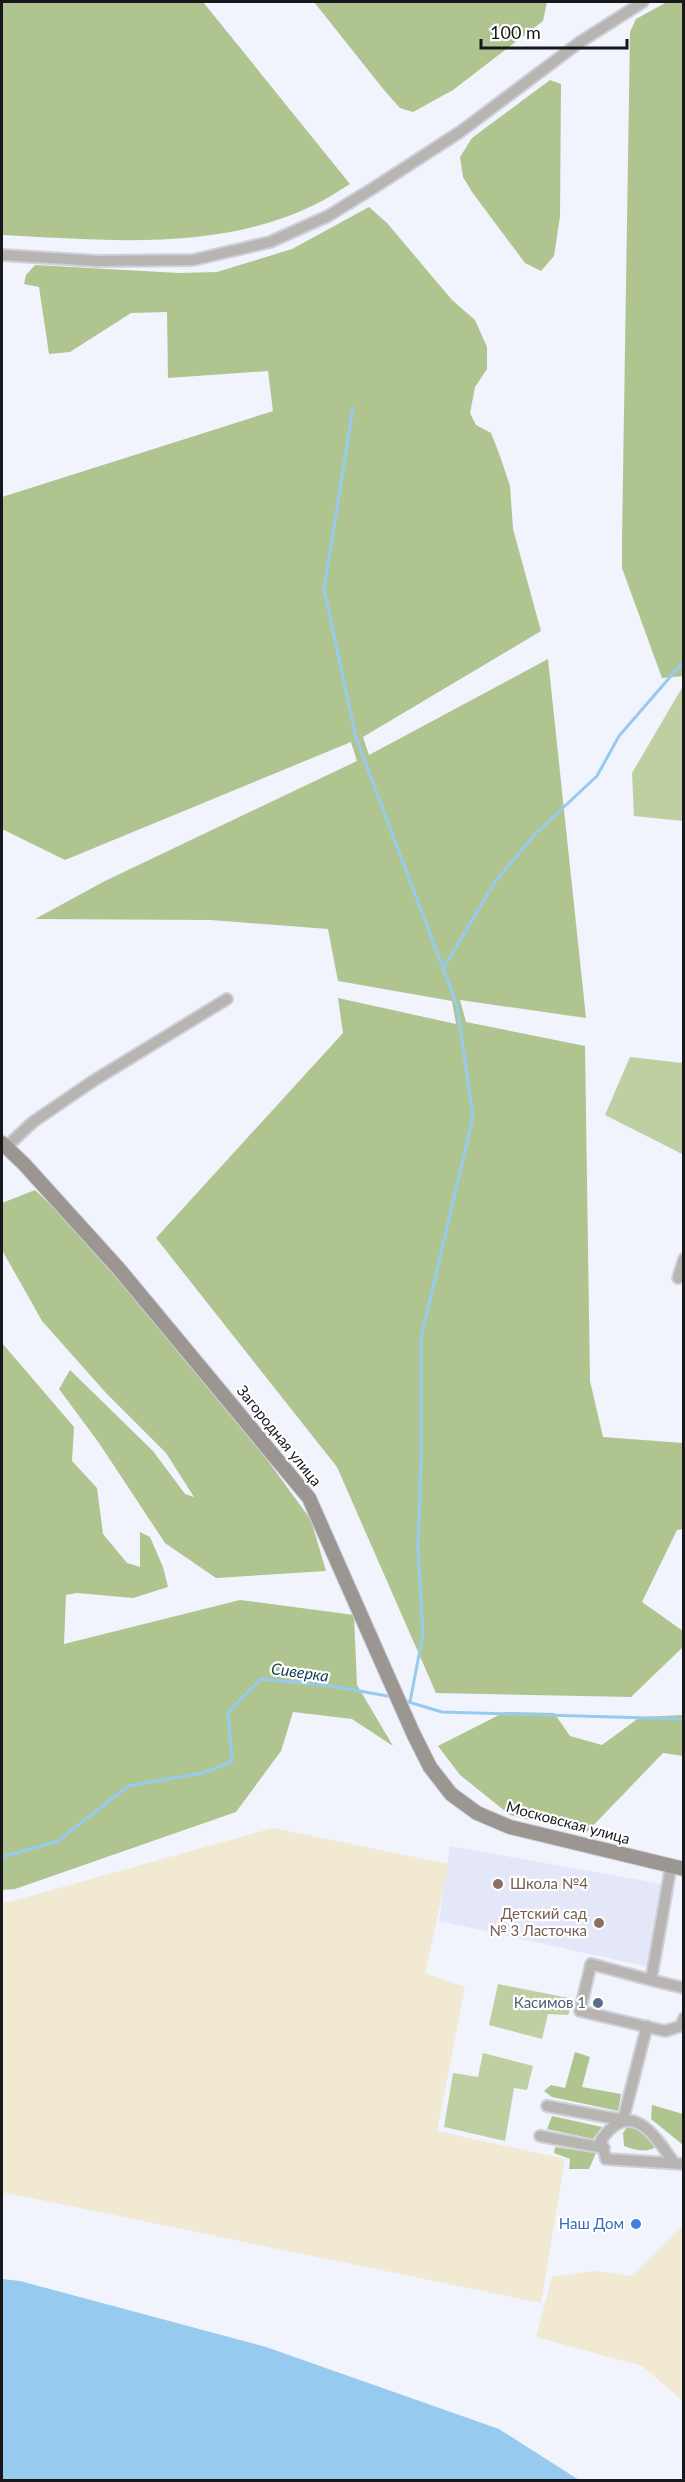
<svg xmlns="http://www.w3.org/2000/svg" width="685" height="2482" font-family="Lato,sans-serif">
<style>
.built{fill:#e4e7f8}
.industrial{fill:#f2e9d3}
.green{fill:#bed0a1}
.forest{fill:#b0c48f}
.water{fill:#96cbef}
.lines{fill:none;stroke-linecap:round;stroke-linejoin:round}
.stream{stroke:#96cbef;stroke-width:3}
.minor-casing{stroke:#ced0d9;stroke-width:14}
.secondary-casing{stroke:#ced0d9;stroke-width:16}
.minor{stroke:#b8b4b1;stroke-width:10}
.secondary{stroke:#9b9691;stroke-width:14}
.education-dot{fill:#8d6e63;stroke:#fff;stroke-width:2}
.service-dot{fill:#5c6f8a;stroke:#fff;stroke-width:2}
.shop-dot{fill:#3f7fe0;stroke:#fff;stroke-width:2}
.labels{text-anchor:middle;stroke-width:4.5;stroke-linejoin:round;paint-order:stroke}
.street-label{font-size:15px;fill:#18181c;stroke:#fff}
.education-label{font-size:15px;fill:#785e54;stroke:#fff;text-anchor:start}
.service-label{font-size:15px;fill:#4e5e75;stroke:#fff;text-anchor:end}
.shop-label{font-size:15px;fill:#366cbe;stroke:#fff;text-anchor:end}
.water-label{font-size:16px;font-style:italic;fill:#113c54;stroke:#fff}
</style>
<rect width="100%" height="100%" fill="#f1f3fd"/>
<path class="built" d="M450 1846 662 1884 649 1967 439 1921Z"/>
<path class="industrial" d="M273 1828 449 1864 425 1973 465 1987 437 2131 565 2159 541 2303 2 2192V1904Z
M683 2226V2401L642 2366 536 2337 552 2277 594 2271 633 2276Z"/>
<path class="green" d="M683 686V821L634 816 632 773Z
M630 1057 683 1063 682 1154 605 1115Z
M498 1984 574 1999 568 2015 548 2014 542 2039 489 2025Z
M483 2053 533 2066 527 2090 514 2088 505 2141 444 2127 453 2073 478 2077Z"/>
<path class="forest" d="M2 2H203L350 184C338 191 327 199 314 205 218 252 105 240 2 235Z
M314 2H547L543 21 453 90 413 112 400 108 384 90Z
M667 2H684V676L662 678 622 568V540L630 32 636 19Z
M550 80 561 84 560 216 554 256 541 271 525 263 472 192 463 177 460 157 472 138Z
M369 207 387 223 452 300 475 320 487 347V369L475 387 470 413 476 425 491 433 500 456 510 486 513 529 541 631 363 737 369 755 548 659 586 1018 460 1000 466 1022 585 1046 590 1381 603 1437 683 1443V1529L677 1530 642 1602 683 1631V1647L631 1697 436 1693 337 1467 156 1238 343 1033 338 998 456 1024 452 1001 338 981 328 929 211 920 35 919 105 881 357 761 351 742 65 860 2 829V497L273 411 268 371 168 378 167 312 131 313 70 352 49 354 39 287 24 284 26 275 35 265 179 273 217 272 292 249Z
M35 1190 57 1211 120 1280 239 1421 311 1520 326 1571 216 1578 165 1543 99 1443 59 1389 70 1370 153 1451 185 1494 194 1497 166 1453 106 1393 42 1321 2 1250V1203Z
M2 1343 74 1427 72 1461 97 1488 103 1534 127 1563 140 1567V1532L150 1537 163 1567 168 1587 133 1598 77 1593 66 1595 64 1644 240 1600 354 1615 357 1685 393 1746 352 1719 293 1712 281 1751 236 1812 15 1889 2 1890Z
M505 1712 554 1713 570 1736 602 1745 640 1717 683 1715V1756L663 1753 585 1834 510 1815 460 1775 438 1746Z
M575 2052 590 2057 582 2087 621 2094 618 2111 552 2097 544 2091 551 2085 565 2088Z
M652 2105 683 2114V2145L651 2119Z
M552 2116 602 2127 593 2139 547 2129Z
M628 2126 640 2131 657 2146C646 2154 636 2150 624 2146L623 2133Z
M555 2147 596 2153 589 2169H569L570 2159 554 2153Z"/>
<path class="water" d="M2 2279 20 2281 266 2347 499 2429 579 2480H2Z"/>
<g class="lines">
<path class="stream" d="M353 408 324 589 356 738 457 1005 473 1117 421 1338V1462L418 1548 423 1634 410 1702
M443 969 495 882 535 834 597 776 619 736 684 661
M402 1700 442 1712 684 1719
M2 1857 58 1841 128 1786 202 1773 232 1762 228 1712 261 1679 326 1685 393 1697"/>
<defs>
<path id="minor" d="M2 255 98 261 193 260 270 242 328 216 375 187 460 132 580 42 643 2
M6 1147 33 1122 93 1081 227 999
M678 1278 684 1259
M671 1866 651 1980 684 1988
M651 1980 591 1964 580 2011 665 2031 681 2026 684 2018
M547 2106 623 2120 647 2026
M540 2136 604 2148
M674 2163C654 2134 631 2098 601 2140L606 2159 684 2164"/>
<path id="secondary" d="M2 1143 24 1164 119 1269 309 1498 413 1733 430 1767 451 1794 477 1813 510 1827 684 1869"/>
</defs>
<use href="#minor" class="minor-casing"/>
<use href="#secondary" class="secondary-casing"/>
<use href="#minor" class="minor"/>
<use href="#secondary" class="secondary"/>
</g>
<g class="education-dot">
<circle cx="498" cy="1884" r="6"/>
<circle cx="599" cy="1923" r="6"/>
</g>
<circle class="service-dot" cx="598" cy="2003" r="6"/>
<circle class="shop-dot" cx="636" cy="2224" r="6"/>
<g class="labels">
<g class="street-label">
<text transform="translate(279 1436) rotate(51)" y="5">Загородная улица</text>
<text transform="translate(568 1823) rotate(15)" y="5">Московская улица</text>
</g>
<g class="education-label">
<text x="510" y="1889">Школа №4</text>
<text x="587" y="1919" text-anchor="end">Детский сад<tspan x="587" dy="17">№ 3 Ласточка</tspan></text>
</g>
<g class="service-label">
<text x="586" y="2008">Касимов 1</text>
</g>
<g class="shop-label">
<text x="624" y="2229">Наш Дом</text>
</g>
<g class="water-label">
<text transform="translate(300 1672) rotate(8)" y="6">Сиверка</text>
</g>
</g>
<rect width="685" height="2482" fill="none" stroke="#18181c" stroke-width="6"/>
<path d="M481 39v9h146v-9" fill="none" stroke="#18181c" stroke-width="3"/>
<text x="490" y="39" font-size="18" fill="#18181c" stroke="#ffffff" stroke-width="4.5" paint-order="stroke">100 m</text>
</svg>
